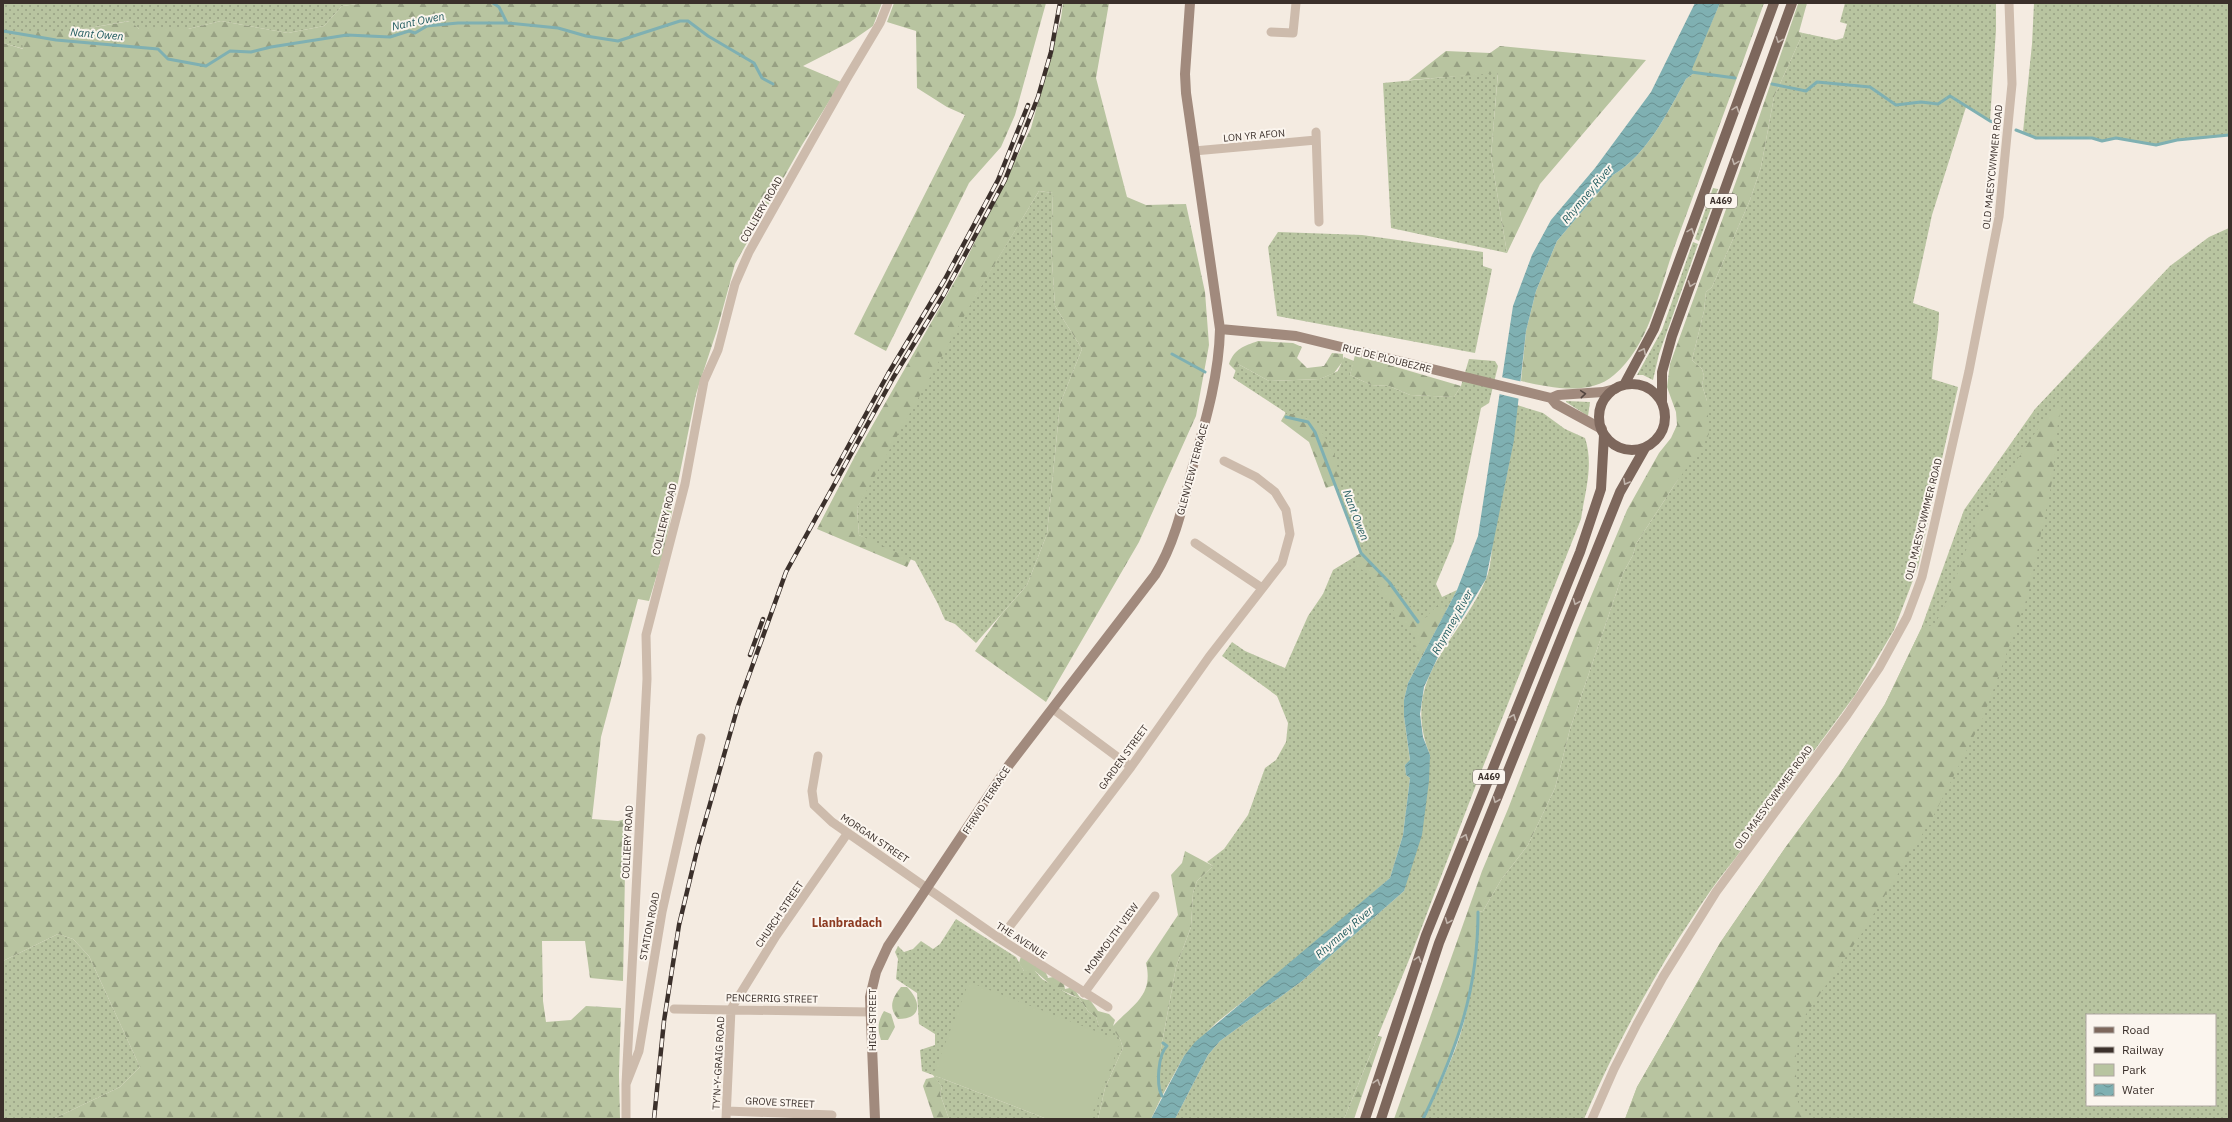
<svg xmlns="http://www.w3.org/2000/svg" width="2232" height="1122" font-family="'IBM Plex Sans',sans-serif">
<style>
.green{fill:url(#green-dots);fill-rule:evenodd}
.forest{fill:url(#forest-firs)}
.pitch{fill:#b8c4a0}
.water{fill:url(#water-waves)}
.pier{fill:#f4ebe1}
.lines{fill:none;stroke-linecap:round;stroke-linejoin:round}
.stream{stroke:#7fb0b2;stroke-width:3}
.street{stroke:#cdbbac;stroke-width:9}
.secondary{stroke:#a18a7d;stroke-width:10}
.primary{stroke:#7d675c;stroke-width:10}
.rail-casing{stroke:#3b302b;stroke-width:4.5}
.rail{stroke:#fbf5ee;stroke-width:3;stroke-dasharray:9;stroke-linecap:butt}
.oneway{stroke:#c2b5ac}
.oneway2{stroke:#544640}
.labels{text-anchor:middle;stroke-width:4;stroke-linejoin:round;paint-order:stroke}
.shield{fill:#fbf5ee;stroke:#756b66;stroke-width:1}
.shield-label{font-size:9px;font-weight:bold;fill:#3b302b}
.street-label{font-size:10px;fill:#3b302b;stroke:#fbf5ee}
.water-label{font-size:11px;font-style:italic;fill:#1f5a5e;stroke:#fbf5ee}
.quarter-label{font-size:12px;font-weight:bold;fill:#8c3b22;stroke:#fbf5ee}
</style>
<defs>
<pattern id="green-dots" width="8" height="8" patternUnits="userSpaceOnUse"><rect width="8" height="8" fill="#b8c4a0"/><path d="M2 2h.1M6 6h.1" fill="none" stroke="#97a083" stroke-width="1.8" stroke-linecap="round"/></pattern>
<pattern id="forest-firs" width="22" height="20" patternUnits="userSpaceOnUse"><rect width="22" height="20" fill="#b8c4a0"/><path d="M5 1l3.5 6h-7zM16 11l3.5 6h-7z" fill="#97a083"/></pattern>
<pattern id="water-waves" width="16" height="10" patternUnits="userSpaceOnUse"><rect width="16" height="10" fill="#7fb0b2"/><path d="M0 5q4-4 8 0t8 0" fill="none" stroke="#699091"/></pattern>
</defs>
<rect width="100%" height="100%" fill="#f4ebe1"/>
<path class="green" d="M3 3H366L342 6 324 26 288 33 221 21 188 29H139L129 21 72 31H21L24 49 3 43Z
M1845 3H1996V30L1990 121 1966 107 1932 215 1913 303 1939 312C1939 334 1933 356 1932 379L1958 387 1918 567 1894 630 1855 695 1734 860C1713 885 1697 911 1679 938 1643 995 1611 1056 1584 1119H1423C1435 1096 1446 1073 1455 1050 1471 1007 1478 957 1478 912L1483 911 1501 880 1528 845 1555 788 1570 729 1623 573 1633 555 1636 544 1677 481 1707 401 1702 385 1704 376 1702 369 1692 360 1704 311 1706 292 1712 287 1750 200 1761 167 1774 97 1803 33 1836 40 1843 38 1847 24 1840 22Z
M2034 3H2229V135L2177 140 2156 145 2116 138 2102 141 2092 138H2036L2023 132 2032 44Z
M1498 72 1491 156 1507 253 1391 228 1383 83Z
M1713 188 1718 189 1699 241 1695 239Z
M1039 191 1053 193 1051 245 1055 306 1082 349 1060 404 1047 534 1027 585 976 643 955 624 945 620 938 604 915 561 888 551 859 535 857 508 909 404Z
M2229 228V1119H1625L1637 1087 1720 943 1785 848 1839 775 1885 704 1921 629 1964 510 2035 409 2170 266 2209 237ZM2087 1015H2215V1105H2087Z
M1278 232 1362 235 1483 252V266L1492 269 1475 353 1277 316 1268 247Z
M1693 242 1698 244 1659 354 1653 380 1643 375H1637L1662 330Z
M1344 357 1354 361 1350 375 1371 385 1389 386 1410 395 1454 397 1461 386 1469 359 1495 361 1498 366 1489 403 1481 408 1454 541 1436 584 1442 597 1457 590 1408 683 1404 700V716L1410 761 1405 765 1406 775 1410 778 1403 835 1390 878 1312 946 1216 1023 1184 1056 1162 1096 1159 1090 1160 1054 1176 967 1191 927 1193 893 1197 881 1213 866 1207 862 1224 849 1248 815 1265 768 1276 760 1286 742 1288 723 1277 696 1222 656 1232 642 1245 651 1285 668 1308 616 1323 594 1333 570 1361 553 1315 432 1286 417 1285 412 1233 378 1238 364 1269 381 1320 379 1338 371Z
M1566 401 1590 402 1588 416 1566 402Z
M1517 405 1543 413 1565 429 1585 438C1594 465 1585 492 1581 519L1479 777 1413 950 1344 1119H1175L1208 1055 1220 1041 1302 981 1404 891 1430 755C1399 677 1459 643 1486 579 1492 565 1491 549 1494 534 1503 491 1514 449 1517 405Z
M956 919 1016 957 1024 971H1035L1042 979 1070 995 1079 998 1088 1011 1096 1017 1099 1026 1112 1027 1120 1039 1123 1048 1105 1088 1098 1119H1090L933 1075 1047 1119H949L940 1094 942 1087 933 1075 922 1071 920 1050 935 1045V1034L919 1024 917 993 896 979 898 959 895 952 898 946 904 952 913 949 921 941 933 949 940 944Z
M58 934 73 939 89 956 140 1067 120 1087 53 1119H3V961Z"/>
<path class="forest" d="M366 3H882L873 26 850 42 803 66 841 82 802 145 735 264 717 330 696 394 664 551 649 601 638 599 601 737 592 819 618 821 626 819 623 981 590 978 585 941H542L543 1001 546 1022 571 1020 586 1006 621 1008 619 1075 620 1119H53L120 1087 140 1067 89 956 73 939 58 934 3 961V43L23 49 20 31H72L130 21 139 29H188L221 21 288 33 324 26 342 6Z
M894 3H1046L1015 115 1001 147 969 183 886 351 854 334 965 115 947 107 917 88 916 31 887 22Z
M1063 3H1109L1096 78 1127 197 1146 205 1186 204 1205 292 1209 345 1196 416 1139 542 1046 702 975 651 1000 616 1027 585 1047 534 1060 404 1082 349 1055 306 1051 245 1053 193 1039 191 976 295 857 508 859 535 911 559 907 567 817 529 855 456 960 272 1031 128 1061 18Z
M1720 3H1764C1735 85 1704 166 1674 248 1659 290 1650 345 1614 375 1589 397 1549 387 1521 381L1526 331 1536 291 1557 241 1613 175C1647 155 1668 112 1686 79L1694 73 1691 69Z
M1807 3 1799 32 1803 33 1774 97 1761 167 1750 200 1712 287 1706 292 1704 311 1692 360 1702 369 1704 376 1702 385 1707 401 1709 434 1701 449 1677 481 1636 544 1633 555 1623 573 1570 729 1555 788 1528 845 1501 880 1483 911 1478 912C1478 991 1457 1049 1423 1119H1394L1482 871 1508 809 1577 630 1627 510 1659 453 1671 438 1677 425 1676 412 1667 387 1670 364 1755 129 1798 4Z
M1500 46 1646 60 1540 184 1507 253 1491 156 1498 73 1409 80 1446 51 1490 53Z
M1258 341 1293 343 1302 347 1297 358 1307 368 1324 366 1332 353 1343 354V361L1334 373 1320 379 1269 381 1238 364 1236 371 1229 364C1234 349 1244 346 1258 341Z
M1355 355 1461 386 1454 397 1410 395 1389 386 1371 385 1350 375Z
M2063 397 2057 429 2053 477 2028 595 1983 718 1934 815 1862 933 1802 1020 1795 1061 1798 1102 1808 1119H1625L1637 1087 1720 943 1785 848 1839 775 1885 704 1921 629 1935 624 1948 599 1978 518 2037 430Z
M1285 414H1297L1315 421 1334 452 1341 483 1326 488 1309 442 1281 421Z
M1366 550 1422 621 1440 603 1446 611 1422 655 1414 653 1417 638C1408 627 1397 616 1389 604 1376 584 1380 580 1357 567L1356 556Z
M1185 851 1213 866 1197 881 1193 893 1191 927 1176 967 1160 1054 1159 1090 1162 1096 1151 1119H1098L1105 1088 1123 1048 1120 1039 1112 1028 1099 1027 1096 1017 1088 1011 1079 998 1052 986 1035 971H1024L1019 963 1021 956 1044 968 1048 978 1058 976 1064 984 1065 989 1074 987C1078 996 1080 1000 1090 1000L1098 1011 1109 1014 1115 1020 1113 1026C1132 1005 1154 996 1146 963L1178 915 1171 875 1182 863Z
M901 987H907C921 1001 923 1019 898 1019 888 1008 892 998 901 987Z
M884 1011 891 1014 895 1027 888 1040H881C877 1028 878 1021 884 1011Z
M1378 1036 1382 1037 1354 1119H1344Z
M935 1077 942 1087 940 1094 949 1119H934L923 1086 926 1079Z"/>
<path class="pitch" d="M969 982 1121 1041 1090 1119H1047L933 1075Z"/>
<path class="water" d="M1695 3H1720L1692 69 1694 73 1686 79C1668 112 1647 155 1613 175L1557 241 1536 291 1526 331 1514 440 1486 579 1437 659 1424 687 1420 714 1423 737 1430 755 1429 781 1422 835 1404 891 1302 981 1220 1041 1208 1055 1175 1119H1151L1184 1056 1195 1042 1390 878 1403 835 1410 778 1406 775 1405 765 1410 760 1404 716V700L1408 683 1457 590 1478 536 1513 306 1532 255 1551 220 1595 168 1651 92Z"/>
<path class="pier" d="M1501 377 1523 382 1520 399 1499 394Z"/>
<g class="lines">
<path class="stream" d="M493 3 499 7 507 23
M3 31 56 40 158 49 168 59 206 66 230 51 251 52 271 47 347 35 390 37 409 31 415 33 427 26 458 23H507L558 28 586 36 618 41 680 21H688L708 36 754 63 762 78 773 84
M1691 72 1735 78
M1772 84 1806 91 1817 82 1870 87 1896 105 1921 102 1938 104 1950 96 1990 121 2000 124
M2016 130 2036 138H2092L2102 141 2116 138 2156 145 2177 140 2229 135
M1172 354 1205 372
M1286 417 1308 422 1315 432 1361 553 1389 582 1418 622
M1162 1096C1156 1085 1158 1054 1167 1046L1163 1043
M1423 1119C1457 1049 1478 991 1478 912"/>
<path class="street" d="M1271 32 1293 33 1296 3
M1316 132 1319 222
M1194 151 1316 140
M1195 543 1262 588
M1053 709 1131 767
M818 756 812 791 814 805 832 822 1000 939 1108 1007
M1000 939 1131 767 1209 657 1282 563 1290 534 1286 510 1275 492 1256 477 1224 461
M1084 993 1155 896
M674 1009 870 1012
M626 1084 647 679 646 635 685 484 704 381 718 350 735 284 749 252 846 80 880 23 888 3
M727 1111 832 1115
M626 1119V1084L639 1051 662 912 701 738
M726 1119 731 1009 776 936 847 834
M1592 1119 1614 1069 1637 1024 1663 977 1716 892 1847 715 1879 668 1907 617 1922 577 1933 530 1969 371 1999 217 2012 84 2009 3"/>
<path class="secondary" d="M1220 329 1296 336 1551 398 1556 404 1602 429
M1551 398 1558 395 1603 392 1615 389
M875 1119 870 997 876 972 888 946 1009 765 1155 575C1175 543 1183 505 1192 469 1205 423 1219 377 1220 329L1186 93 1185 74 1190 3"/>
<path class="primary" d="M1599 417a33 33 0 1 1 66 0a33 33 0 1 1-66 0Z
M1624 385 1654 329 1774 3
M1662 402V372L1672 336 1792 3
M1365 1119 1426 935 1580 552 1601 489 1604 435
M1381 1119 1439 943 1620 492 1645 448"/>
<defs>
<path id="rail" d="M833 474 888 374 945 279 998 180 1028 105
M750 655 763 619
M654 1119 664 1021 679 925 698 846 738 706 786 572 893 378 943 296 1005 180 1038 97 1051 52 1060 3"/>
</defs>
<use href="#rail" class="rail-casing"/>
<use href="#rail" class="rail"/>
</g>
<defs><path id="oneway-chevron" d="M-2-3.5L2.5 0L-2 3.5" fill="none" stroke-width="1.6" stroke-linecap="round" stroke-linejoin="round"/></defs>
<g class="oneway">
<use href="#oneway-chevron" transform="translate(1779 40) rotate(110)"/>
<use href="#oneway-chevron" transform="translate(1736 109) rotate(-70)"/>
<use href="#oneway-chevron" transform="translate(1735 162) rotate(110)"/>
<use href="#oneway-chevron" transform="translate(1691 231) rotate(-70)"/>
<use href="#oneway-chevron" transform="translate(1691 284) rotate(110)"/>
<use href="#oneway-chevron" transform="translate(1643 351) rotate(-63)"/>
<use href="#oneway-chevron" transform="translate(1626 482) rotate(119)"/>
<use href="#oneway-chevron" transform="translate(1576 602) rotate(112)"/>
<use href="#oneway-chevron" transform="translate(1513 717) rotate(-68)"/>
<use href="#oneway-chevron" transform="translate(1496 800) rotate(112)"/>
<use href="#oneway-chevron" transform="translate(1465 837) rotate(-68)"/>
<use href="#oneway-chevron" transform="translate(1448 921) rotate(112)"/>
<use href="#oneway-chevron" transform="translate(1418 959) rotate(-72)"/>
<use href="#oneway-chevron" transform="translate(1377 1082) rotate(-72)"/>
</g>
<use class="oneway2" href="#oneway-chevron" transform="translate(1583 394) rotate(-5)"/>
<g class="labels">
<g class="shield">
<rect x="1705" y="194" width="32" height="14" rx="3"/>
<rect x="1473" y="770" width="32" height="14" rx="3"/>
</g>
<g class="shield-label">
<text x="1721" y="204">A469</text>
<text x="1489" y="780">A469</text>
</g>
<g class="street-label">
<text transform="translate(1254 135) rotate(-5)" y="4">LON YR AFON</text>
<text transform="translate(1992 167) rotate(-84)" y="4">OLD MAESYCWMMER ROAD</text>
<text transform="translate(761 209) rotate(-60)" y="4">COLLIERY ROAD</text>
<text transform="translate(1387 358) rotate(14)" y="4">RUE DE PLOUBEZRE</text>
<text transform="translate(1192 469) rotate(-75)" y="4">GLENVIEW TERRACE</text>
<text transform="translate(664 519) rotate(-76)" y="4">COLLIERY ROAD</text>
<text transform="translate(1923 519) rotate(-76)" y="4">OLD MAESYCWMMER ROAD</text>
<text transform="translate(1123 757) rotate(-54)" y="4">GARDEN STREET</text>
<text transform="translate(1773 797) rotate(-54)" y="4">OLD MAESYCWMMER ROAD</text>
<text transform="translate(986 800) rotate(-57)" y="4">FFRWD TERRACE</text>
<text transform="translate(875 838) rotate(34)" y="4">MORGAN STREET</text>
<text transform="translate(627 842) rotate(-87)" y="4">COLLIERY ROAD</text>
<text transform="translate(779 914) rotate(-56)" y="4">CHURCH STREET</text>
<text transform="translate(649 926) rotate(-79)" y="4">STATION ROAD</text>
<text transform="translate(1111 938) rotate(-54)" y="4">MONMOUTH VIEW</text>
<text transform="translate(1022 940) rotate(33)" y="4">THE AVENUE</text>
<text transform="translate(772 998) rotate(1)" y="4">PENCERRIG STREET</text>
<text transform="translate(872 1020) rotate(-90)" y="4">HIGH STREET</text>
<text transform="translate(718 1063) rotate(-87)" y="4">TY'N-Y-GRAIG ROAD</text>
<text transform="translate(780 1102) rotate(3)" y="4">GROVE STREET</text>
</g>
<g class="water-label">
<text transform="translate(418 21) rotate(-12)" y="4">Nant Owen</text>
<text transform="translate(97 34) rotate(5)" y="4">Nant Owen</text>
<text transform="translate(1587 194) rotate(-50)" y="4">Rhymney River</text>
<text transform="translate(1356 515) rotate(69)" y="4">Nant Owen</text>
<text transform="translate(1452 622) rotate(-61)" y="4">Rhymney River</text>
<text transform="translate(1344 932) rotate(-41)" y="4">Rhymney River</text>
</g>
<g class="quarter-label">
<text x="847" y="927">Llanbradach</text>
</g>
</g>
<rect width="2232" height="1122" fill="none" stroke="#3b302b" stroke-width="8"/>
<rect x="2086" y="1014" width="130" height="92" fill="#fbf5ee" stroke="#aea6a0"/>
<rect x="2094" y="1027" width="20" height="6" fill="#7d675c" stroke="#aea6a0"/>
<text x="2122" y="1034" font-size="12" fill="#3b302b">Road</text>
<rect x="2094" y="1047" width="20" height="6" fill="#3b302b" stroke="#aea6a0"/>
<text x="2122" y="1054" font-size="12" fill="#3b302b">Railway</text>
<rect x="2094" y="1064" width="20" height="12" fill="#b8c4a0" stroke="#aea6a0"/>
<text x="2122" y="1074" font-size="12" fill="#3b302b">Park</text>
<rect x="2094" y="1084" width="20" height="12" fill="url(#water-waves)" stroke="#aea6a0"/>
<text x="2122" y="1094" font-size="12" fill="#3b302b">Water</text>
</svg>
